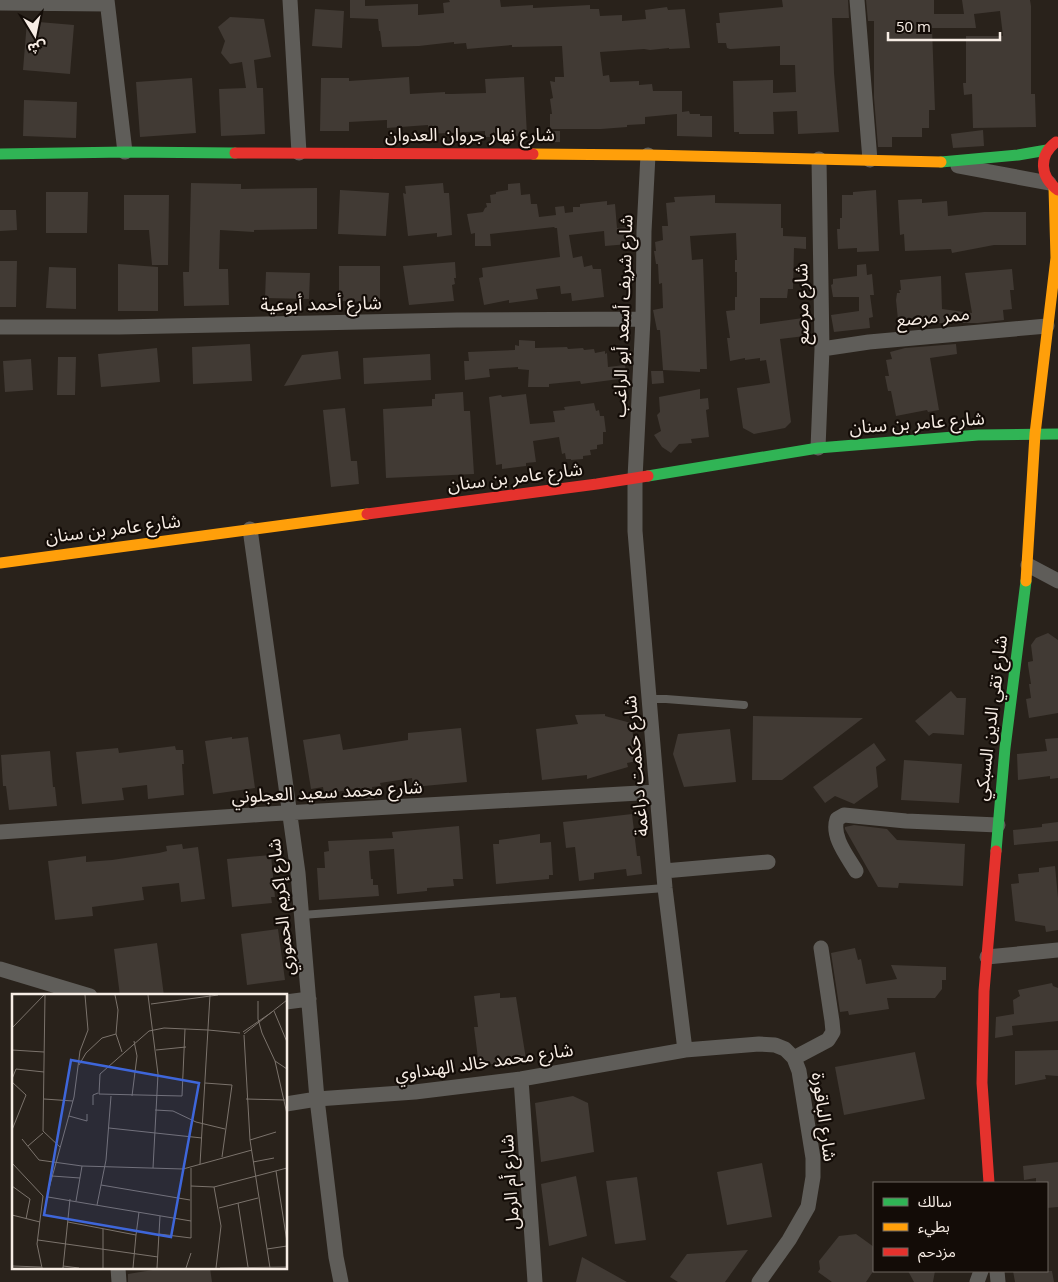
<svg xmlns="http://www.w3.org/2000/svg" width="1058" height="1282" font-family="'Open Sans','Noto Sans Arabic',sans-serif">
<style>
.building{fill:#413a34}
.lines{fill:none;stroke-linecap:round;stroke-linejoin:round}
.lane{stroke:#5f5d59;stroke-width:8}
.street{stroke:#5f5d59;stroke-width:15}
.fast{stroke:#30b455;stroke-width:11}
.slow{stroke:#ff9f0a;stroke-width:11}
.jam{stroke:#e5322d;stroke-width:11}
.labels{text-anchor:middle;stroke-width:4.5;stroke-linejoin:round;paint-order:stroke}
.street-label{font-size:18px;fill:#f7ede5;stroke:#130c07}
.inset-road{fill:none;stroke:#7b736c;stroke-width:1}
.view{fill:#3e66da;fill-opacity:0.15;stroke:#3e66da;stroke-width:2.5}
.inset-edge{fill:none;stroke:#f7ede5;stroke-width:2.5}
</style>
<rect width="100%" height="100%" fill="#29221b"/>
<path class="building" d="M350 0H365V6L418 4V15L444 13 443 3 450 2 449 0H500L501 7 533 5V8L590 5V9H599L600 16 622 15V21L646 19 645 10 667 7 668 10 685 9 690 48 669 49V48L650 50 644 49 600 52 603 76 609 75 610 82 639 81V85L652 84 653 91H682V112L689 111 690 114H700V116H712V137L677 136V114L645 117V124L627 125V127L601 129H550V114H552L550 99 553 98 550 81 555 82V77H564L562 46 512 47V45L467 49 466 43 454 44V42L419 46 382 47 380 31H379L378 19 350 18Z
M782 0H848L849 18H832L834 73 839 132 798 134 797 111 773 112 774 134H739V132H734L733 81 773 80V93L796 92 795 65H780V46L730 49 727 48 726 43H718L716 23H720L719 13 783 7Z
M866 0H934V14H964L962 0H1030L1031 6V94H1035L1036 127 973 128 972 94 964 95 963 83H966V36H1003L1000 11 974 14 976 28H932L935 110H929V128H922V137H892V147H878L874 98V21H868Z
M315 9 344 11 342 48 312 46Z
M230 17 264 19 271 57 254 60 257 88H263L265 134 221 136 219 89 246 88 242 62 230 64 221 53 225 41 218 27Z
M27 21 74 25 70 74 23 70Z
M409 77 410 94 445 92V94H451L486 93 485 79 524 77 527 136 485 137V131L428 134V125L387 128V120L349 122V131H320L321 78H349V81Z
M192 78 196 133 140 137 136 82Z
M24 100 77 102 76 138 23 136Z
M983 130 984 146 953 148 951 134Z
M548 131H560V142H548Z
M191 183 241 184V189L317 188V229L254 230V232L220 230 219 269H228L229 305 184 306 183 272H189Z
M443 183 444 193H449L452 235 437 237V233L408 236 403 193 406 194 405 186Z
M520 183 521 195 530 194 531 204H537L539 217 556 215 555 207 564 206 565 213 573 212V207H580V204L607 201V205L615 204 617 228 628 227 629 244 605 246 604 231 569 235 573 258 582 256 584 267 592 265 593 269H601L604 297 572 301 571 293 561 294 560 286 536 289 538 299 509 303V300L484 305 479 278 483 277 482 268 560 257 557 228H555L554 227 490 234 491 246H475V233L471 234 467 214 483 212 485 208 487 207 486 203H491L490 195 496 194V192L508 190V184Z
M340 190 389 193 386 236 338 234Z
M876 190 879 251 857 252V248L838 249 837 229H840V218H842V195H853V192Z
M46 192H88L87 233H46Z
M124 195H169L168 265H152L149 230H124Z
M715 195V203L781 204V228H783V236L806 237V249L794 248 793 289H788L787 298H760V324L803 318 805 336 780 339 791 422 785 428 754 434 743 428 737 388 770 383 766 360 760 361V358L745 360V358L730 361 727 338H730L726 311 735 310V297H737V272H735V260H737L736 233 690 236 692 260 703 259 707 369H700V372L663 370 660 330H657L653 310 663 308 662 283 659 284 658 264H656L654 251H656L655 242 663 240 662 226H668L666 203 675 202 674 197Z
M922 199V203L947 201 948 216 984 212H1026V245H994L952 253 951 249 905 251 904 234 900 235 898 200Z
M0 210H16L17 230 0 231Z
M0 261H17L16 307H0Z
M455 262 456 278H454L455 284 452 285 454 301 409 305 403 266Z
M118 264 158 267V311H118Z
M866 264 867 275 872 274 874 295H870L873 317 869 318 870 328 834 332 831 315 859 311V297H833L831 285 833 284V279L857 276V265Z
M339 266H380V302L339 301Z
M49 267 76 268V309L46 308Z
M1012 269 1014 290H1010L1012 309 1003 310 1004 320 978 323H904V319L898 320 896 300 897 293H900L899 290H901L900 280 941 276 942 309 972 313 965 273Z
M266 272 310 273 309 299 265 298Z
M519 340 535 341V348L567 347 568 349 583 348 584 350 594 349 595 353 605 351V354L607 353 608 367 625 365 627 378 581 384 580 381 549 384V387H528L529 370 518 369V367L489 369 490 377 465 380 464 361H469L468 352 515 350V345L519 346Z
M250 344 252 381 193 384 192 347Z
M956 344 957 354 930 358 939 410 928 412 927 410 896 416 891 391H888L885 376H889L886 360 892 359 890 352 905 348Z
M157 348 160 382 101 387 98 354Z
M338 351 341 379 284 386 302 355Z
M430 354 431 380 364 384 363 358Z
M58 357H76L75 395H57Z
M31 359 33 390 5 392 3 361Z
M651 371H663L664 383 652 384Z
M700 389V399L708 398 709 409 706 410 709 437 691 439 692 443 679 444 671 453 662 447 654 435 661 431 657 415 660 412 659 397Z
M463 392 464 411H470L474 474 386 478 383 409 432 406V399H435V394Z
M526 394 530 424 555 422 553 411 565 410 564 407 594 403 596 411 599 410 600 416H604L606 432H603V444L597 445V449L590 450 591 455 583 456V459L571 460V459H566L565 453 562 454 559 437 533 441 536 462 526 463V466L502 469V464L496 465 489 397 501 395 502 397Z
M345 408 351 461H357L359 484 331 487 323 410Z
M1048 633 1058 640V713L1029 718 1026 699 1031 698 1029 684H1031L1028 665V662L1033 661 1031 645 1036 638Z
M951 691 957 698H966L964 735 933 733 929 736 915 721Z
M605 714V716L631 723 637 761 627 763 628 767 587 779V775L542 780 536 729 578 724 575 715Z
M753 716 863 718 782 780H752Z
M461 728 467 782 413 787 412 778 380 783 381 786 372 787 374 799H361L360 788 324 794 323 787 311 789 303 740 340 734 343 750 408 740V733Z
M730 729 736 782 684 787 673 754 678 734Z
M232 737V739L248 737 255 788 213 794 205 741Z
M1058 738V778L1050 779V776L1018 780 1017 754 1047 751 1045 739Z
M874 743 886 760 876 767 878 787 854 804 835 796 825 803 813 787Z
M175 746 176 750H183L184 764H182L184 795 148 799 147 785 122 788 124 800 82 804 76 752 118 748 119 753Z
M50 751 53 787H55L57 806 9 810 6 786H3L1 755Z
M904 760 962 764 959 803 901 800Z
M632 814 637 856H640L642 874 627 876 626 869 594 873V879L579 881 575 847 566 848 563 822Z
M1058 822V841L1014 845 1013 830 1042 827V824Z
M854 825 887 829 897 840 965 844 963 886 899 883 898 888 878 887 845 829V827Z
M459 826 463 879H453L454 886 427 888V891L397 894 394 849 369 851 371 879H373V885H378L379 896 319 900 317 868H325L324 852 329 851 328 841 393 838 392 832Z
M540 834V843L551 842 553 875H549V879L496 884 493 844H499V840Z
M182 844 183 849 198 847 205 899 181 902 179 883 142 887 144 900 92 907 93 916 55 920 48 861 86 856V862L112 860 159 853 167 851 166 846Z
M271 855 275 897H271L272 903 232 907 227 859Z
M1055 866 1058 898V930L1046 932 1045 926 1015 921 1011 884 1019 883 1018 874 1039 872V868Z
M278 929 285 980 247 985 241 934Z
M157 943 164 996H120L114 949Z
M855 948 858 960 861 959 866 984 897 979 891 965 946 967V980H942V989L935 998H887L889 1009 849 1015 848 1011 840 1012 831 953Z
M1052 983 1053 986 1058 988V1021L1012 1026 1013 1035 995 1038 996 1017 1014 1014 1013 1000 1020 996 1018 990Z
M500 993V998L516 997 526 1059 479 1066 474 1027H478L474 996Z
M1058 1050V1076L1045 1075 1046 1079 1015 1085V1051Z
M915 1052 925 1099 844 1115 835 1067Z
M573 1096 588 1103 594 1152 541 1162 535 1103Z
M1058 1162V1207L1047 1208V1183H1036V1178L1024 1180 1023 1166Z
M762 1163 772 1217 727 1225 717 1172Z
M576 1176 587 1236 549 1246 541 1184Z
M637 1177 646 1240 615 1244 606 1181Z
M856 1234 874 1247V1270L866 1282H832L818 1272 820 1269 819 1261 839 1236Z
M748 1250 725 1282H678L670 1277 687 1254Z
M582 1257 627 1282H576Z
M165 1268H210L212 1282H128V1274Z
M908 1271H935L933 1282H914Z
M1013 1271H1052L1054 1282H1015Z"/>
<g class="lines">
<path class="lane" d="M649 699H666L744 705
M302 915 665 888"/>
<path class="street" d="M107 0 125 152
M290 0 299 153
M857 0 870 160
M0 3 107 4
M648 155 644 231 643 319 635 478V531L665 888 685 1050
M958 166 1049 183
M0 327H119L457 320 643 319
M822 349 869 342 1047 326
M818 448 822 349 819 159
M250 529 298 873 317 1099 336 1257 341 1282
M1028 565 1058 581
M0 832 267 814 657 792
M664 871 768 862
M856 871C848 857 831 837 837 819L844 815 906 821 998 825
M987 957 1058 950
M0 969 90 996
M286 1002 309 999
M794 1058 828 1040 833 1032 832 1021 821 948
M521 1079 535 1282
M286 1104 317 1099 415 1092 521 1079 685 1050 759 1044 775 1045 785 1049 794 1058 799 1071 813 1158V1177L808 1207 789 1240 759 1282
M118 1268 119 1282
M997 1271 998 1282
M977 1282 981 1271"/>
<path class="fast" d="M0 154 125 152 235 153
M941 162 1018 155 1047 150
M648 476 818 448 978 435 1058 434
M996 851 1005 748 1026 581"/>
<path class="slow" d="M533 154 648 155 941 162
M0 563 367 514
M1026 581 1035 434 1056 258 1054 188"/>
<path class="jam" d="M1056 142C1038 156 1040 177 1058 190
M235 153 533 154
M367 514 597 484 648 476
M989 1183 982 1083 984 991 996 851"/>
</g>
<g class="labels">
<g class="street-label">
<text x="470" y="141">شارع نهار جروان العدوان</text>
<text transform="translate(321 304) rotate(-1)" y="6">شارع أحمد أبوعية</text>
<text transform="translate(802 304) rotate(-91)" y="6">شارع مرصع</text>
<text transform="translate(623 316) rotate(-88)" y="6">شارع شريف أسعد أبو الراغب</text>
<text transform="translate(933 317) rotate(-5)" y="6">ممر مرصع</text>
<text transform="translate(917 423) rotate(-4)" y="6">شارع عامر بن سنان</text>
<text transform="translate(515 477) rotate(-7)" y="6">شارع عامر بن سنان</text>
<text transform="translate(113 529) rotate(-7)" y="6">شارع عامر بن سنان</text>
<text transform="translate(991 718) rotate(-83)" y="6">شارع تقي الدين السبكي</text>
<text transform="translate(636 766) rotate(-95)" y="6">شارع حكمت دراغمة</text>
<text transform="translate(327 792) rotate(-3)" y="6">شارع محمد سعيد العجلوني</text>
<text transform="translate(281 907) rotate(-96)" y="6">شارع إكريم الحموري</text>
<text transform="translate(484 1062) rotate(-8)" y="6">شارع محمد خالد الهنداوي</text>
<text transform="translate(824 1117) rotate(82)" y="6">شارع الباقورة</text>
<text transform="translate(510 1182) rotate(-94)" y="6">شارع أم الرمل</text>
</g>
</g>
<g transform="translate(12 994)">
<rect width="275" height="275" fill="#29221b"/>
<path class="inset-road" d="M33 1 31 137 48 153M103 1 106 16 104 40 110 58M136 1 146 80 141 174M246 7V25L250 39 263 67 275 75M139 10 206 1M262 17 275 48M0 34 32 1M173 35 170 102 87 100 88 80 137 37 152 34 196 36 228 39M231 38 260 18M232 40 275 6M232 41 238 146 258 274M0 56 32 58M144 56 174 53M263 67 275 120M67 71 74 59 90 44 104 40M0 85 4 75 32 78M0 88 14 101 0 136M193 89 220 91 210 163M120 102 125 62 122 47M32 105 61 107M234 105 273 106M81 111V101L86 99M143 116 161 117 184 128 213 135M57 122 75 127V120M97 134 190 144M10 145 27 166 70 172 171 175 240 156M238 146 264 138M16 152 31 139M241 168 262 164M0 169 31 202M188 170 198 1M264 177 275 248M40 182 68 184M89 191 178 206M0 192 18 205 14 225M179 192 202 193 275 174M202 193 209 232 204 274M36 198 62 103 68 57 76 36 73 1M36 203 179 227M64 207 70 172M226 209 236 273M85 211 94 166 99 102M207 214 246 204M0 221 28 228M56 228 124 241 121 274M147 240 179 244V174M124 241 127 218M26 246 146 263M255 255 275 252M0 272 29 273M51 272 67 274M30 274 25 250 31 202M51 274 58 205M91 274V235M145 274 148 222M174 274 179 259M208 274 275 273"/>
<path class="view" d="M59 66 187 89 159 243 32 221Z"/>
<rect width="275" height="275" class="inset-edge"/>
</g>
<rect x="873" y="1182" width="175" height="90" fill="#130c07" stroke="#6e6660"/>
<rect x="883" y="1198" width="25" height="8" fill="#30b455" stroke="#6e6660"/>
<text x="918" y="1207" font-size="15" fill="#f7ede5">سالك</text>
<rect x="883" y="1223" width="25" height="8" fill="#ff9f0a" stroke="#6e6660"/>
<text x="918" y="1232" font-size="15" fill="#f7ede5">بطيء</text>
<rect x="883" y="1248" width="25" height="8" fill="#e5322d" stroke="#6e6660"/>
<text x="918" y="1257" font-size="15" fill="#f7ede5">مزدحم</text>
<g transform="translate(35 35) rotate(170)" stroke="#130c07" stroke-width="4" paint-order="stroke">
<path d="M0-4L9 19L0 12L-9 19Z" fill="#f7ede5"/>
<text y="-8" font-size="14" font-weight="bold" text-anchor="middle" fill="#f7ede5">ش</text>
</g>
<path d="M888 32v8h112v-8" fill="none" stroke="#f7ede5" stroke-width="2.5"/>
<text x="896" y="32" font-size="15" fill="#f7ede5" stroke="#130c07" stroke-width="4" paint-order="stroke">50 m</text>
</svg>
